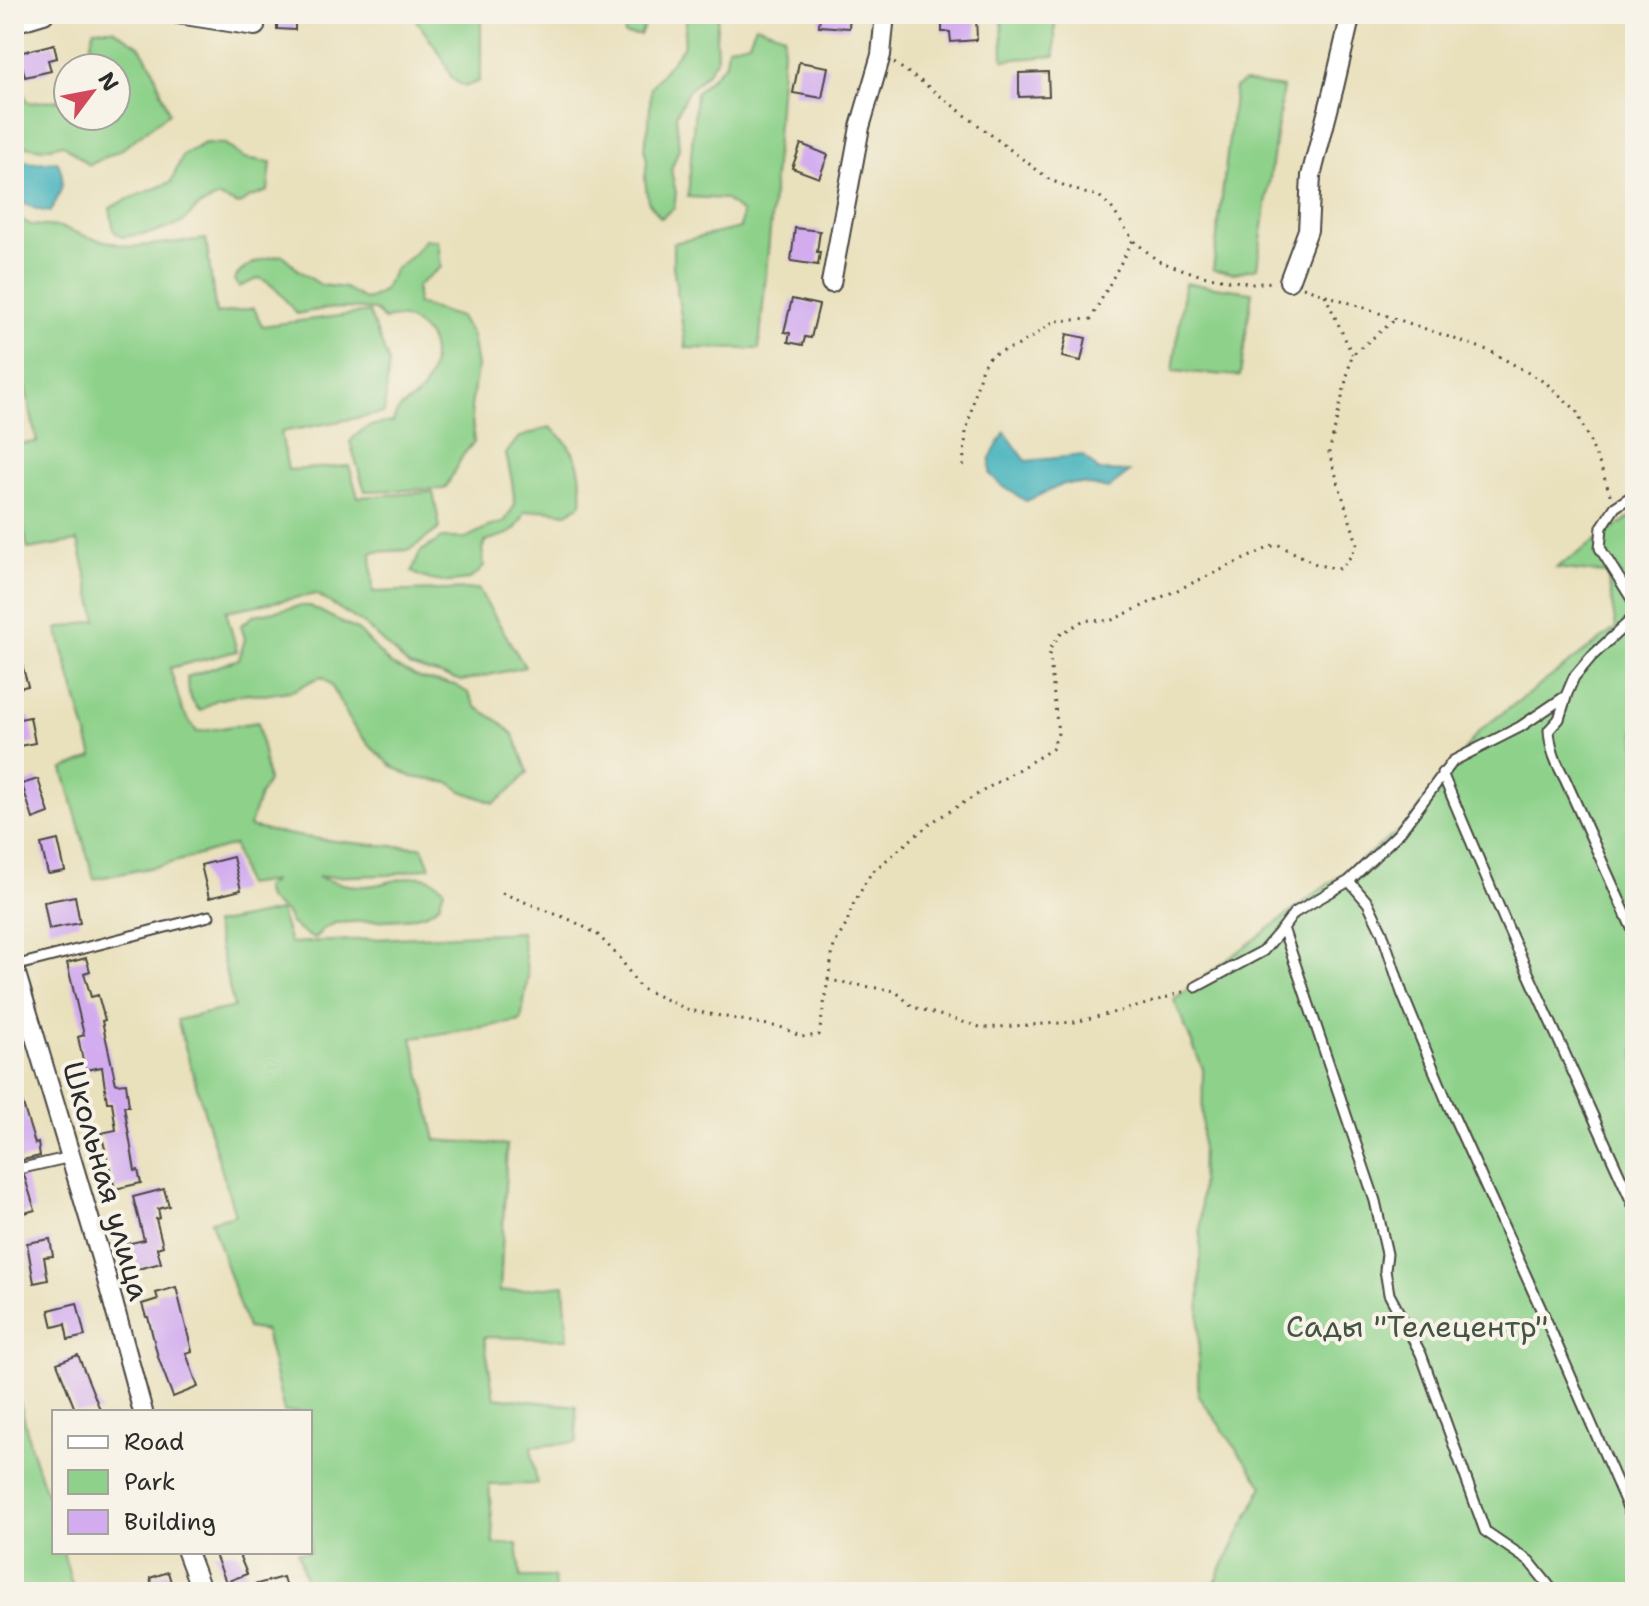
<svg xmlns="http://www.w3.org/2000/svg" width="1649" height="1606" font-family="'Shantell Sans',sans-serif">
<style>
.green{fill:#8dd18a;stroke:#5c7e5a;stroke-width:2}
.water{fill:#43b2bc;stroke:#376e74;stroke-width:2}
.building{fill:#d2acef}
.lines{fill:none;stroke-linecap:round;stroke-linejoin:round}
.service-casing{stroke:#484641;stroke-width:13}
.minor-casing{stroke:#484641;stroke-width:22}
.path{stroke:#484641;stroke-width:3;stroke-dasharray:2 6;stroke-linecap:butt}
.service{stroke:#fff;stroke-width:9}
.minor{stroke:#fff;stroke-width:18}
.labels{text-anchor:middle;stroke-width:8;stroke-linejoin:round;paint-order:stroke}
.street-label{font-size:30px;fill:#2b2b2b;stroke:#f7f3e8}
.park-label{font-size:30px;fill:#445443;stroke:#f7f3e8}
</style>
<rect width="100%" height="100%" fill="#f7f3e8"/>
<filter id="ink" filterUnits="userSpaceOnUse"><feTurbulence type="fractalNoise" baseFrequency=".0125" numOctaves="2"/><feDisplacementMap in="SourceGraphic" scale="16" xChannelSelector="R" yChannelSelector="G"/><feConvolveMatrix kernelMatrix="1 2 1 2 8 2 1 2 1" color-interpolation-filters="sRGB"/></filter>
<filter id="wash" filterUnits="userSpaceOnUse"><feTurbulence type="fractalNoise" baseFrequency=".006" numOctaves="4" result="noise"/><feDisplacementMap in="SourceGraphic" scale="32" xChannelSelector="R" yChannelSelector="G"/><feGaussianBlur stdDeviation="1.8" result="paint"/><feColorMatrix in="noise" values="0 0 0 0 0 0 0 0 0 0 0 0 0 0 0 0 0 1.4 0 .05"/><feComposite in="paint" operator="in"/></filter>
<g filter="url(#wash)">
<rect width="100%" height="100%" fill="#e9e0bc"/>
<path class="green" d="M412 14H481V67L479 81 465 87 452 79 442 57Z
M615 14H645V25L640 35H625L624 21Z
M687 14H718L716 39 717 58 707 73 688 91 676 115 679 148 671 170 676 193 674 208 661 218 648 201 645 180 647 160 644 148 649 124 651 87 683 47Z
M1002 14H1055V56L1003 60Z
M756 25 784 35 772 208 759 349 686 348 673 266V243L740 228 742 213 725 199 688 197 696 93 726 63 728 47 749 42Z
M94 29H113L139 46 152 66 169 113 121 150 89 165 63 144 42 149 14 144V74H15L28 103 68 99V116H116V68H85Z
M1244 82 1283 88 1257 268 1234 273 1213 270 1235 88Z
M205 143 225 144 244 158 271 162 268 191 249 198 238 205 219 197 199 206 182 223 157 232 122 237 114 231 110 208C129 197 151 191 171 182L183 155Z
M14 215 31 225 60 227 88 237 131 247 206 239 216 314 254 308 262 326 369 312 389 363 384 413 281 432 288 470 349 466 358 497 433 492 440 528 410 550 371 552 373 592 478 589 525 667 462 681 409 666 365 625 316 594 226 611 237 651 170 668 182 710 197 732 258 722 268 781 260 795 249 827C307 839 362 846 422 847L430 867 389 875 317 877C333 882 349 887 366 886 392 885 423 864 444 889L439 905 427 913 404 919 335 923 323 929 314 939 300 931 291 923 285 912 267 899 264 887 274 881 245 885 234 845 164 865 94 879 63 769 93 757 57 629 97 620 78 541 28 549 14 487V445L37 442 14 333Z
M425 239 438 241 441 267 417 286V304L460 317 472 335 477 367 471 407 474 442 463 455 445 489 365 491 350 442C364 425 372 425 393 422 399 403 406 407 418 395 432 381 438 353 428 336 425 331 419 327 414 323 404 317 394 316 384 320L375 310C348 307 324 307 297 314 284 300 277 285 259 278L239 287 234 280C244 263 265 258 283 255L298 270 321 285 345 288 366 300 383 291 395 269 412 256Z
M1185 283 1252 292 1240 376 1173 371Z
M550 427C578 448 583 470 581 504L567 513 544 510 525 512C513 538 510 532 486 541L482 549 484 566C480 571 476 576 469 579 451 585 428 582 412 572L420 552 442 538H466L488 527 504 522 515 505 512 481 506 454 518 438Z
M1635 514V1592H1210L1263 1486 1198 1395 1203 1069 1174 1000 1408 824 1480 730 1616 628 1607 574 1556 568Z
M300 606H310L359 631 391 665 422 679 455 685 468 693 476 707 500 722 514 735 528 772 510 791 494 803 462 791 450 783 412 777 392 766 372 748 353 726 331 685 323 677 313 680 295 690 264 695 248 693 216 700 200 711C189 700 188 691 187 677L239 659 245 639 241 625 255 615Z
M280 911 290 943 521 932 528 976 521 1021 412 1038 436 1140 507 1145 500 1292 564 1285 568 1339 484 1337 494 1397 576 1406 577 1442 531 1447 537 1484 489 1485 494 1544H517L521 1577H554L555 1592H309L298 1552H310V1412H284L265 1331 247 1328 211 1221 235 1215 177 1020 234 1007 214 924Z
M14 1377 31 1448 54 1518V1552H63L74 1592H14Z"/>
<path class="water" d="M14 158 33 163 57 161C68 181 60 194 50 212L39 210 14 200Z
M1005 432 1026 461 1083 455 1099 471 1130 472 1108 489 1083 484H1064L1026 501 1001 485 990 474V458Z"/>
<g id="blocks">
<path class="building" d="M277 14H295V30L277 29Z
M820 14H850L849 28 819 26Z
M976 16 977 40 951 42 950 32H942V18Z
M54 44 57 58 48 60 51 71 25 77 19 53Z
M799 62 828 67 822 98 793 93Z
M1048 72 1049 96 1019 97V73Z
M801 144 828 155 819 178 792 168Z
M795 228 820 231 817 252H820L818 265 791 261Z
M792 299 819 305 811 338 805 337 803 345 788 342 790 333 784 332Z
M1067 334 1086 338 1081 361 1062 357Z
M14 650H18L28 686 14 689Z
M30 717 35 743 14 747V720Z
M38 779 49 813 33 819 22 784Z
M58 840 65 871 48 874 41 844Z
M233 857 241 890 209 898 201 865Z
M75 896 80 923 49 929 44 902Z
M86 958 90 971 84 973 91 997 98 995 105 1020 102 1021 116 1084 126 1083 129 1106H124L135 1171 138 1170 141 1183 115 1189 101 1133 116 1130 112 1102H107L102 1067 85 1070 78 1037 84 1035 67 963Z
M17 1085 35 1144 38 1143 40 1156 14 1162V1148L20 1147 14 1126V1086Z
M24 1175 35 1210 14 1216V1177Z
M164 1189 169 1206 158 1209 160 1218 156 1219 163 1246 157 1248 161 1263 134 1270 130 1256 125 1258 122 1245 144 1240 133 1197Z
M50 1239 53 1256 44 1257 48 1280 34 1283 27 1243Z
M176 1287 192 1351 186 1353 198 1387 173 1397 158 1357 148 1317H146L142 1304 158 1299 156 1293Z
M77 1303 85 1336 68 1340 65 1324 53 1327 49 1310Z
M78 1355 101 1412H76L57 1363Z
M214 1552H238L247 1574 226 1582Z
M168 1572 174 1592H154L150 1578Z
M283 1577 287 1592H243L242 1588Z"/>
</g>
</g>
<g filter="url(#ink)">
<use href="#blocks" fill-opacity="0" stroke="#484641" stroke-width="2"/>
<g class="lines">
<defs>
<path id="service" d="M1635 494 1615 507 1602 527 1600 548 1635 604
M1566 697 1559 719 1549 730C1550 749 1556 763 1565 779L1635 935
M1442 773 1507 926 1635 1209
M1349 881 1368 903 1382 932 1402 993 1448 1104 1551 1331 1635 1524
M14 966 209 916
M1196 987 1263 951 1283 928
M14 1170 71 1157
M1554 1592 1529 1561 1485 1531 1421 1354 1389 1294 1385 1270 1387 1254 1375 1201 1283 928 1294 913 1349 881 1399 833 1453 761 1520 727 1566 696 1574 677 1591 657 1635 616"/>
<path id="minor" d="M178 14 255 26
M14 23 44 14
M1289 281 1308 230 1311 176 1334 87 1351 14
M831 283 860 127 881 55 885 14
M14 967 101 1258 143 1412
M187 1552 202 1592"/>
</defs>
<use href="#service" class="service-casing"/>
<use href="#minor" class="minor-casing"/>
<path class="path" d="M894 63 922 82 1050 180 1084 193 1099 196 1111 207 1133 240 1158 261 1202 276 1253 284 1272 282
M1303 287 1490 351 1546 383 1576 410 1600 465 1611 497
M1325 295 1352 354
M963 466 966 432 982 367 991 355 1019 345 1034 336 1054 321 1091 319 1133 240
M502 893 573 921 597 934 620 958 640 988 689 1010 784 1028 801 1037 819 1035 828 980 895 991 913 1007 983 1028 1075 1022 1140 1006 1186 991
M828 980 834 945 846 925 853 905 871 873 932 822 1052 749 1058 733 1049 650 1061 634 1084 620 1110 621 1277 544 1318 565 1340 569 1352 555 1357 543 1329 453 1352 355 1397 318"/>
<use href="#service" class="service"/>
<use href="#minor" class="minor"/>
</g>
</g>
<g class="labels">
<g class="street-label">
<text transform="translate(106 1181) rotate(74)" y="10">Школьная улица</text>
</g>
<g class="park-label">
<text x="1417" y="1337">Сады "Телецентр"</text>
</g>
</g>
<rect width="1649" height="1606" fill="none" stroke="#f7f3e8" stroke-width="48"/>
<rect x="52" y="1410" width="260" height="144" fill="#f7f3e8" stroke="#a5a39c" stroke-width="2"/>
<rect x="68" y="1436" width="40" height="12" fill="#ffffff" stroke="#a5a39c" stroke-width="2"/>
<text x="124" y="1450" font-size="24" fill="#2b2b2b">Road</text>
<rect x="68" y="1470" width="40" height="24" fill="#8dd18a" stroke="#a5a39c" stroke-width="2"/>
<text x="124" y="1490" font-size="24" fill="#2b2b2b">Park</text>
<rect x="68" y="1510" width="40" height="24" fill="#d2acef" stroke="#a5a39c" stroke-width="2"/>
<text x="124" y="1530" font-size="24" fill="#2b2b2b">Building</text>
<g transform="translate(92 92) rotate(58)"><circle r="38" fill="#f7f3e8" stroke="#a5a39c" stroke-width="2"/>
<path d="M0-6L14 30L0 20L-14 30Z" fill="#d1495b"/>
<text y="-12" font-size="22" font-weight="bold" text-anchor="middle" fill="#2b2b2b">N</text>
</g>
</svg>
